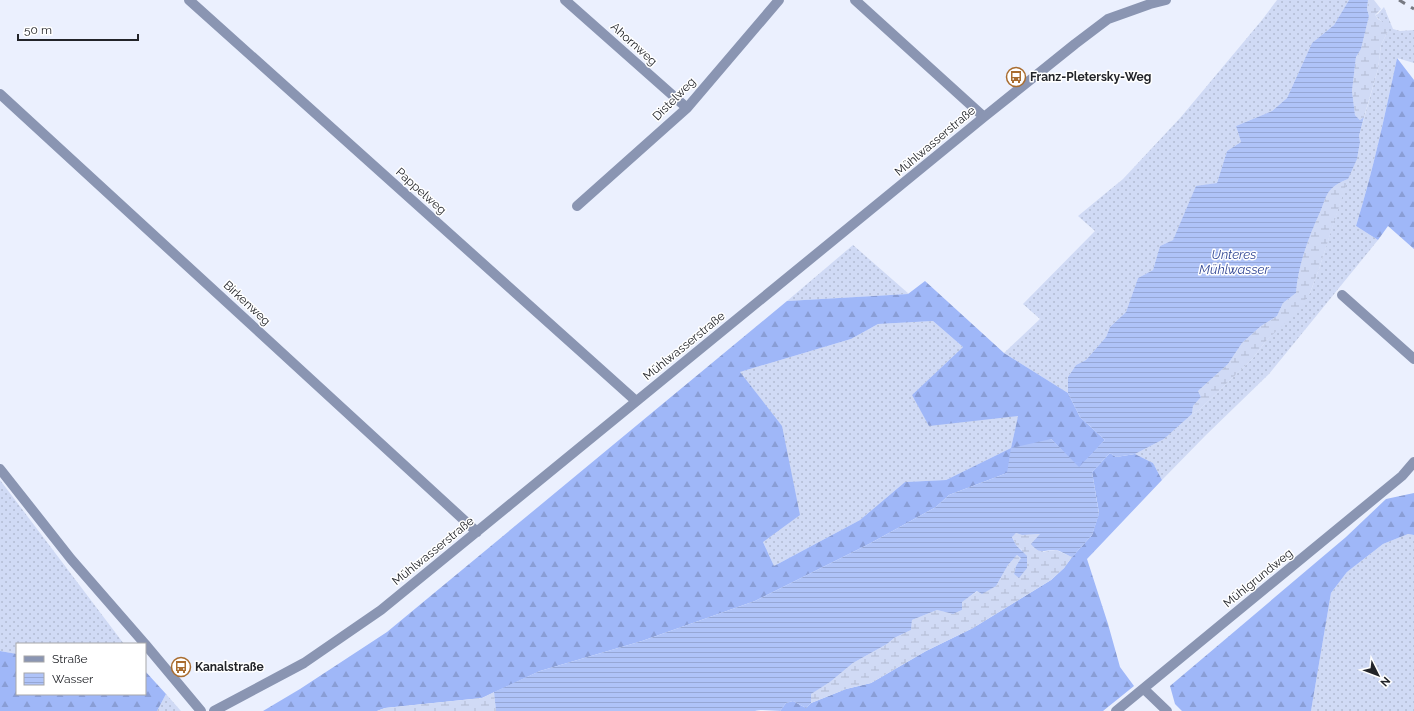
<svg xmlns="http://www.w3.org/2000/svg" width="1414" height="711" font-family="Raleway,sans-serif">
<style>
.grass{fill:url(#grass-dots)}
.forest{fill:url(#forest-firs);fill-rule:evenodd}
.wetland{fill:url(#wetland-marsh)}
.water{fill:url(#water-rules)}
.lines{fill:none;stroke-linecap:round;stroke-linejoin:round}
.minor{stroke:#8a95b2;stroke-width:10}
.rail{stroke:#777a83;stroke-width:3;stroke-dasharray:7 7;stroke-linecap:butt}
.labels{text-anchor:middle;stroke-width:3;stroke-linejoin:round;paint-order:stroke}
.street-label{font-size:12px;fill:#222429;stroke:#fff}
.poi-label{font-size:12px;font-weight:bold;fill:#222429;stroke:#fff;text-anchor:start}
.water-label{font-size:13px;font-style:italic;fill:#334894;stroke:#fff}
</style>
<defs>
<pattern id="grass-dots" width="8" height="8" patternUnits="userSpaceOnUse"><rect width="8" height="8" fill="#d0daf5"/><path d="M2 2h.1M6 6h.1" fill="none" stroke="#b2bbd2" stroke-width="1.8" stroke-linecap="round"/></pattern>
<pattern id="forest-firs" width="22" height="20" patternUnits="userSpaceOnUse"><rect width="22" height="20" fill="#9fb7f8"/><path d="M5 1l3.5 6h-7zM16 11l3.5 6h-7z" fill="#899dd5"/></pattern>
<pattern id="wetland-marsh" width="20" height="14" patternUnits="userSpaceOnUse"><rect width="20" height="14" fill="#d0daf5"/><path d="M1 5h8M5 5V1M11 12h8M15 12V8" fill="none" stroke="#b2bbd2"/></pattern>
<pattern id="water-rules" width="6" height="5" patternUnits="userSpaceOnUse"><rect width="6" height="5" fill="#afc3f8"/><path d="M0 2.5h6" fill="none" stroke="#96a7d5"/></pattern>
</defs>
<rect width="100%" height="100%" fill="#ebf0fe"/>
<path class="grass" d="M1277 0H1349L1334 25 1312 43 1287 98 1272 111 1236 126 1241 142 1227 151 1217 183 1196 187 1173 240 1160 246 1153 270 1138 278 1126 312 1110 327 1106 337 1086 360 1076 365 1068 377V393L1004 353 1040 319 1023 304 1095 231 1078 216 1123 179 1181 117 1262 20Z
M1384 7 1393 29 1400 31 1414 30V63L1397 58C1385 115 1373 171 1356 226L1378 240 1269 374 1206 435 1162 480 1153 463 1135 454 1164 439 1192 414 1199 410 1253 358 1266 341 1310 293 1319 269 1349 174C1356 162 1361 150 1359 136L1378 69 1381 45 1388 31 1382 22 1375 15 1378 14Z
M853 245 909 294 787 301Z
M933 321 963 347 912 395 1018 416 1011 448 946 480 905 482 860 520 774 566 763 542 740 372 851 339 878 324Z
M0 480 124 644H17V654L0 651Z
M1408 534 1414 535V711H1311L1331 593 1347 572 1383 544Z
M166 694 181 711H157Z"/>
<path class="forest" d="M1397 58 1414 80V249L1388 226 1378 240 1356 226C1373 171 1385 115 1397 58Z
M925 281 1004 353 1068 393 1080 417 1105 440 1079 468 1051 439 1007 473 949 495 936 507 869 544 755 601 642 641 540 671 482 698 385 708 377 711H263L300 689 387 632 787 301 908 294ZM933 321 963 347 912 395 929 426 1018 416 1011 448 946 480 905 482 860 520 774 566 763 542 800 515 782 426 740 372 851 339 878 324Z
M1110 453 1116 457 1135 454 1153 463 1162 480 1087 559 1108 624 1120 667 1134 686 1103 711H780L786 703 793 701 806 708 811 703 846 689 871 683 926 651 973 628 1051 580 1064 568 1072 557 1092 535 1099 513 1092 472Z
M1414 493V535L1408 534 1383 544 1347 572 1331 593 1311 711H1182L1175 704 1170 686 1346 537 1386 499Z
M0 651 17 654V694H145V671L166 694 157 711H0Z"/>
<path class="wetland" d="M1368 0H1374L1381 9 1375 15 1378 19 1387 25 1388 31 1381 45 1378 69 1364 117 1360 120 1355 115 1352 91 1356 57 1361 49 1369 16 1367 9Z
M1348 179 1319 269 1310 293 1298 310 1266 341 1253 358 1199 410 1192 414 1193 406 1201 397 1198 391 1228 364 1242 343 1261 326 1277 316 1283 303 1296 293C1298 265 1309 236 1321 210 1323 205 1325 198 1328 193 1333 186 1340 182 1348 179Z
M1016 533 1022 535 1041 534 1043 552 1056 550 1072 557 1064 568 1051 580 973 628 926 651 871 683 846 689 811 703 810 694 830 682 853 663 887 644 894 638 911 630 912 620 937 610 953 614 962 610 961 602 978 591 996 586 1008 565 1017 555 1021 558 1016 566 1014 574 1019 577 1022 550 1016 545 1012 536Z
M494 692 496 711H377L385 708 482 698Z"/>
<path class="water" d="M1349 0H1368L1367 9 1369 16 1361 49 1356 57 1352 91 1355 115 1360 120 1364 117 1359 136 1360 142 1357 159 1348 179C1340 182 1333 186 1328 193 1325 198 1323 205 1321 210 1309 236 1298 265 1296 293L1283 303 1277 316 1261 326 1242 343 1228 364 1198 391 1201 397 1193 406 1192 414 1164 439 1135 454 1116 457 1110 453 1092 472 1099 514 1092 535 1072 557C1067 555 1061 551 1056 550 1044 549 1041 556 1031 544L1040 534 1022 535 1016 533 1012 537 1016 545 1027 556V568L1019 578 1014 574 1016 566 1021 558 1017 555 1008 565 996 586 982 594 977 591 962 602V610L953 614 937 610 912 620 911 630 894 638 887 644 853 663 830 682 811 694V703L806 708 793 701 786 703 780 711C772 711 762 709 755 711H496L494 692 540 671 642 641 755 601 869 544 936 507 949 495 1007 473 1011 448 1051 439 1079 467 1105 440 1080 417 1068 393V377L1076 365 1086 360 1106 337 1110 327 1126 312 1138 278 1153 270 1160 246 1173 240 1196 186 1217 183 1227 151 1241 142 1236 126 1272 111 1287 98 1312 43 1334 25Z"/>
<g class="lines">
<path class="minor" d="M189 0 636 401
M565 0 687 108
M855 0 984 117
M0 94 477 532
M577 206 687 108 779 0
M1342 295 1414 359
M0 469 71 559 145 644
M145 644 201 711
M1144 689 1167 711
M214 711 304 663 381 610 984 117 1075 44 1108 19 1150 4 1166 0
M1116 711 1402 476 1414 462"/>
<path class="rail" d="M1399 0 1414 9"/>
</g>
<defs>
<symbol id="bus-ring" viewBox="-11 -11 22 22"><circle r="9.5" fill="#fff" stroke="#a96d30" stroke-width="1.5"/><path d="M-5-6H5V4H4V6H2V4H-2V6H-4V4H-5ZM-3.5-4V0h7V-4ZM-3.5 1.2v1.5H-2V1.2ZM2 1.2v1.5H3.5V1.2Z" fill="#a96d30"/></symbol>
</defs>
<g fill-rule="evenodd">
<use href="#bus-ring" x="1005" y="66" width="22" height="22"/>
<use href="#bus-ring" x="170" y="656" width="22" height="22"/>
</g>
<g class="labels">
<g class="street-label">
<text transform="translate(634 44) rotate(42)" y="4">Ahornweg</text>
<text transform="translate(674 99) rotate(-45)" y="4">Distelweg</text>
<text transform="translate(935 141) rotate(-40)" y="4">Mühlwasserstraße</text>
<text transform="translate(421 191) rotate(42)" y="4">Pappelweg</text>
<text transform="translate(247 303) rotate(43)" y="4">Birkenweg</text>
<text transform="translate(684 346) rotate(-39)" y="4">Mühlwasserstraße</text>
<text transform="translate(433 551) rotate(-39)" y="4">Mühlwasserstraße</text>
<text transform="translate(1258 578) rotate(-39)" y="4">Mühlgrundweg</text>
</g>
<g class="poi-label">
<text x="1030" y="81">Franz-Pletersky-Weg</text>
<text x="195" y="671">Kanalstraße</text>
</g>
<g class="water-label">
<text x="1234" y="259">Unteres<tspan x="1234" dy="15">Mühlwasser</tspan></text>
</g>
</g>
<rect x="16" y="643" width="130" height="52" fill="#ffffff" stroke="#a7a7a9"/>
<rect x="24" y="656" width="20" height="6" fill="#8a95b2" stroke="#a7a7a9"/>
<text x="52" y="663" font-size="12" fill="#222429">Straße</text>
<rect x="24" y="673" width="20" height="12" fill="url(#water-rules)" stroke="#a7a7a9"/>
<text x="52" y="683" font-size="12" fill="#222429">Wasser</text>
<g transform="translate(1378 675) rotate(132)" stroke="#ffffff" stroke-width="3" paint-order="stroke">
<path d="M0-3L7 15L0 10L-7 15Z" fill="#222429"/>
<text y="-6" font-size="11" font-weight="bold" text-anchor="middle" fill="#222429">N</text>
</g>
<path d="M18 34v6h120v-6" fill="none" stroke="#222429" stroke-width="2"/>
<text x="24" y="34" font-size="12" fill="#222429" stroke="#ffffff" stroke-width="3" paint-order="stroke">50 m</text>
</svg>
